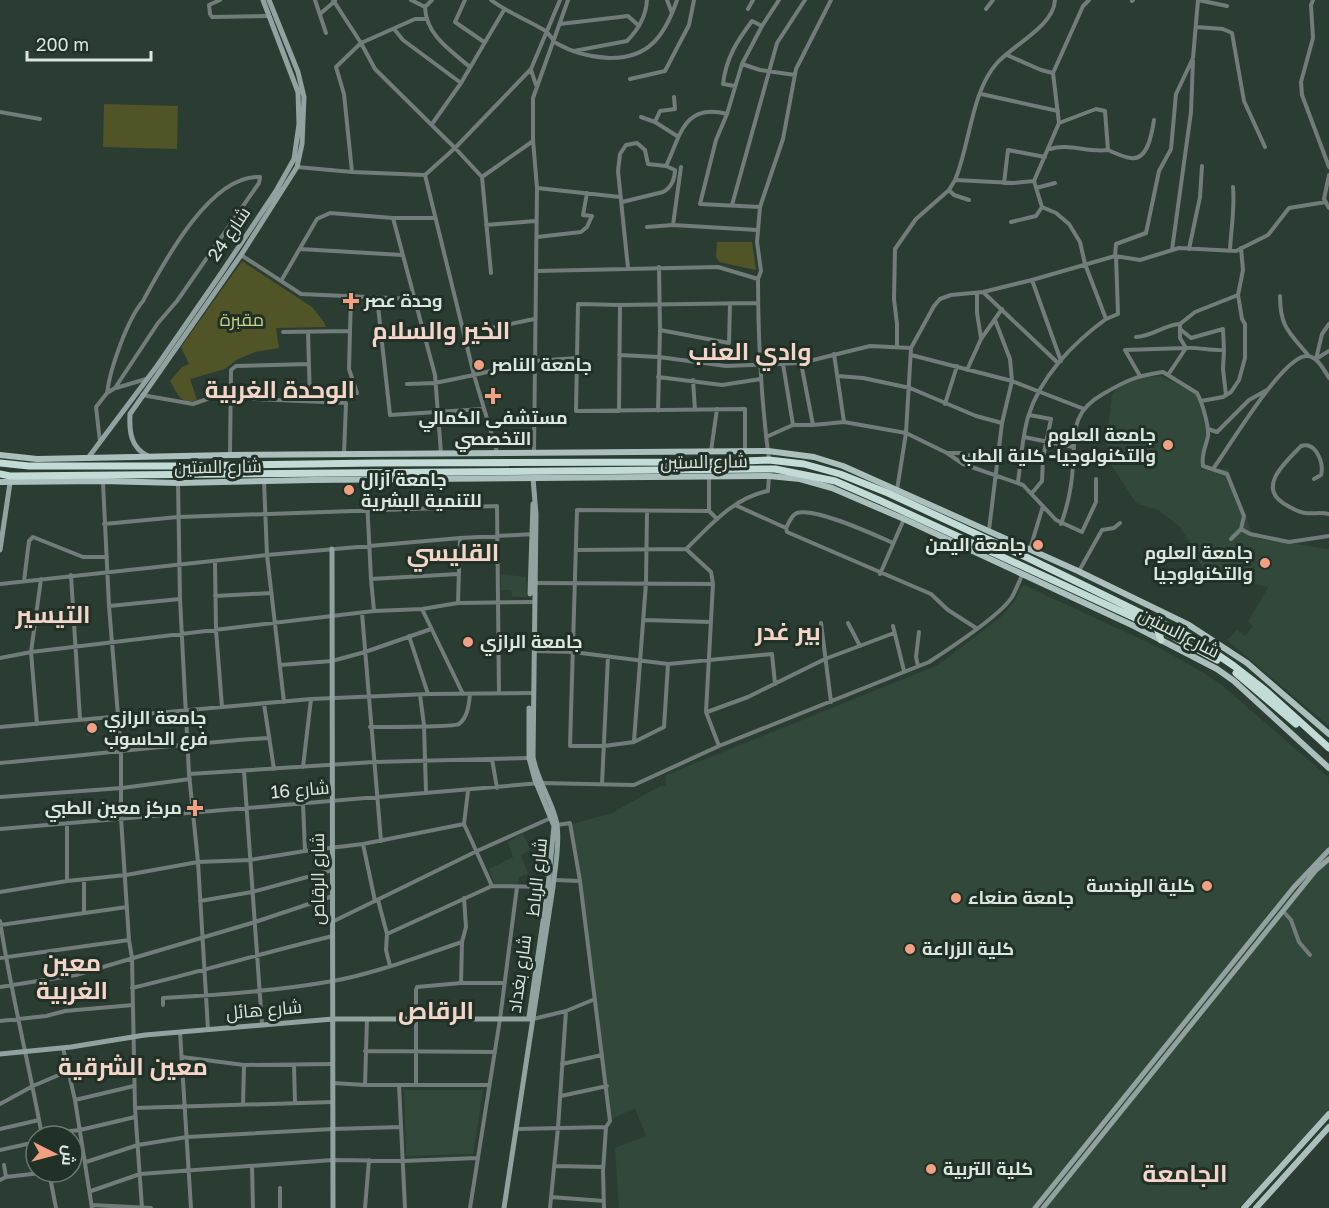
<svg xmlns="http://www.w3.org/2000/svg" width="1329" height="1208" font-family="'Golos Text',Cairo,sans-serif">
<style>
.built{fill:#31483b}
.green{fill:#505426}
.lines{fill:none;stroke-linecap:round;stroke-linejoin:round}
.street{stroke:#727c7a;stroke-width:4}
.secondary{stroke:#92a2a0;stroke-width:5}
.primary{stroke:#abc0bc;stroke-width:6}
.highway{stroke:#c2dbd6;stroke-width:7}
.poi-dot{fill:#f2a081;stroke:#213128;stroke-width:2}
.labels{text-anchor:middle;stroke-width:6;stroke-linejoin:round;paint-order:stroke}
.street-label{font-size:18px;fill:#dbe6df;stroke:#213128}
.poi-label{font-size:18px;font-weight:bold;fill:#dbe6df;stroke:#213128;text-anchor:start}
.park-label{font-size:18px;fill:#cad084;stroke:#213128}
.district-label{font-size:24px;font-weight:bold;fill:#f6d5c9;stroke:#213128}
</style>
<rect width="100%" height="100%" fill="#2b3c32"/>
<path class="built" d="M1161 376 1196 393 1207 432 1201 470 1228 469 1254 538 1329 549V726L1227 640 1237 630 1245 636 1253 626 1248 622 1268 587 1250 583 1224 584 1206 576 1194 549 1179 526 1158 510 1136 503 1108 460 1106 445 1112 396 1118 386 1137 377Z
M501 574 526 577 527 597H512L511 590H501Z
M1024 585 1158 647 1204 673 1223 686 1329 778V1109L1239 1208H619L615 1148 646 1136 635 1108 612 1119 572 824 612 813 660 786H666V775L938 665 1003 615 1014 602 1021 588Z
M98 720 99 734 86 736 84 721Z
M523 834 530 849 521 855 528 874 519 877 517 887 495 886 489 869 513 857 508 842Z
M404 1090H483L473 1154 406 1156Z"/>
<path class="green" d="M104 104 178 106 177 149 103 147Z
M717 242H752L756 270 719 262 716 257Z
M242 261 312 307 324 322 326 327 276 328 279 348 255 352 236 360 225 369 190 379 197 400C181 406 177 393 170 381L182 367 189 364 181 347Z"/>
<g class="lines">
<path class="street" d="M220 0 209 5 210 14 212 17 269 16
M315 0 326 33
M333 0 361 43 375 69 455 148 482 177 491 273
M411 0 425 7
M432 0 425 7C426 35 450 50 470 67
M465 0 455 22 484 42
M491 0C508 13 526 19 544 30 550 33 551 39 556 43 573 53 590 57 609 58 649 59 665 35 677 0
M667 0 672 13
M1198 0 1227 6
M1313 0 1311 5 1313 38 1301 82 1302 95 1329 167
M1132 1 1133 0
M748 9 753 0
M986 9 993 0
M320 14 335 1
M560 24 628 16 639 26
M1196 27 1223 29 1232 33 1244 101 1265 147
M394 29 403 40 461 83
M574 51 627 41C639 29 646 17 647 0
M1007 55 1041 70 1053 73
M742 64 760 70 795 75
M531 70 536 85
M630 79 665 71 689 25 694 0
M735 86 723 84C726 58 737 41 752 21L762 26
M981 94 1058 111
M674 97 675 109 660 111 655 122 677 136
M0 112 40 119
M641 117 655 122
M1059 123 1096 109 1105 111 1108 150C1115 153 1123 157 1131 158 1148 161 1152 132 1154 120
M432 124 461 83 504 10
M1050 149C1069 143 1088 153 1108 150
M297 167 352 172 425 175 455 148 531 69 560 0
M352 172 344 94 336 67 361 43 415 19H426
M425 175 474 375 497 452
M1329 175 1324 199 1329 208
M482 177 533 141
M955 180 1014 183 1034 181
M1004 183 1008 150 1045 157
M537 188 620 197
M1036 188 1055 183
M949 190 954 195 969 200
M622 202 663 192C671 188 675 179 675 170L666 166
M732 205 777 43 805 0
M760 207 700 204 716 140 727 114 742 64 762 26 779 0
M393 218 435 375 441 453
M1011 222 1036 216 1042 207
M486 225 535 221
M673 225 681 167
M647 227 673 225 757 230
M537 237 581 232 587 227 592 216 583 215 587 193
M300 249 402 255
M1189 249 1200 197 1202 166
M1172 250 1191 112 1193 60
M1230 250C1231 229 1235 208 1233 187
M241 255 301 294 413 299
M1115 256 1116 244 1146 233 1159 171 1171 149 1176 94 1193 58 1198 0
M628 268 618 171 620 154 626 145 637 143 645 150 648 164 666 166C680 138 683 102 727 114
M537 271 718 267 758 279
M1032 280 1061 361
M281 281 317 219 330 213 393 218H435
M983 292 1058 363
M977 293V313L981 338
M351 295 349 369 357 393
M1280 296C1280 327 1289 332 1308 355
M377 297 390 415 483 409
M1106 319 1118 314 1116 256
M1329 324 1322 334 1316 359 1329 351
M1180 329V324L1195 312 1238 295
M660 330 729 343 730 304
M283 332 350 331
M308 332 310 400
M464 334 534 319
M1136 337C1152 337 1163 325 1180 324
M897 346V324L894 299 895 249 916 219 949 190 955 180C970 145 971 92 997 63 1013 45 1054 26 1055 0
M834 354 844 422
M619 355 659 357 726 366 801 363 870 346 911 348
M911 355 1012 381 1084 409
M801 363 813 425 844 422 906 433 947 453 963 464 1023 485 1056 520 1082 532 1096 502V479
M783 364 793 425
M967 370 981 339 1002 309
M1168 375 1186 348C1199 347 1211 351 1224 350L1223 369 1226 395
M838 376 863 378 910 388 976 416 1002 423
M1140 376 1125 350 1186 348 1180 338V329L1191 338 1223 329 1224 350
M658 377 722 385 761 379
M693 380 695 410
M407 384 435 383 474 375 534 361 577 358
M116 388 146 379
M142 395 193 404 210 398H230L346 403 344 454
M1201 401 1223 397 1231 392 1239 380 1245 358V324L1242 319 1238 295 1243 270 1241 248
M945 404 957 366
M619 411 620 305
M658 411 660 330 659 267
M1029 415 1051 419 1043 458 1042 481 1032 493
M1208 429 1217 432 1249 400 1267 390
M766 437 793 425H813
M1024 437 1073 447
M100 442 96 407 107 393 115 388 158 323 177 301 259 183 260 177C210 174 163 264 143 301 127 320 110 369 107 393
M711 451 717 409
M745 451V409L576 411 578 304 620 305 758 303
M534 453 537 188 533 140V98L568 0
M947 453H960L996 463
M230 454 231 370 236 366 309 364
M769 460C761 399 758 340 758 279L761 271 757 242 760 207 783 139 796 69 831 0
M1213 469C1228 449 1283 355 1307 356 1317 356 1324 370 1329 378
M709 477V511L717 519
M1314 479 1321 475C1324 463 1316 441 1301 446 1287 461 1257 486 1283 503 1290 507 1297 512 1305 513 1313 514 1321 512 1329 514
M366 480 371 579 374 611
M264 481 267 555 284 702
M103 482 109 606 121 752V818L129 940 132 958 135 1108 142 1208
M1018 482C1021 460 1022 438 1028 417 1040 377 1073 343 1106 319L1085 264 1080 242 1069 224 1056 213 1042 207 1034 181 1059 123 1053 73 1083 6 1089 0
M178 483 180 599 189 774 198 862 208 1029
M897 490 906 433 911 348 934 306 940 299 951 295 983 292 1032 280 1115 256 1140 260 1179 248 1236 251 1268 235 1289 208 1326 202
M735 505 786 528 787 532 931 594 948 610 976 628
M104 524 178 517 497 506 499 693
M1061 524C1068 505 1072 485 1073 465 1075 432 1071 412 1103 394 1127 380 1136 376 1163 372L1197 393C1202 402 1209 426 1208 436 1206 447 1201 454 1203 466L1227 474 1244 516 1241 529 1231 539
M786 528C789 523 791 515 797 513 815 507 875 535 893 543
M1241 529 1250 534 1289 542 1329 536
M989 530 1002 423 1012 381 1010 359 995 320
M686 549C710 526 734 497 768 491L769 476
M1030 549 1043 506
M577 550 686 549 711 572 713 584 706 712 719 746
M215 561 216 630 222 707
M1079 571 1102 530 1114 528 1120 523
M880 574 904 519
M71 575 80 719
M371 579 458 574
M24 581 29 541 33 537 83 557H107
M534 583 713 584
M0 584 267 555 460 538 534 534
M215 596 271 593
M458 603 460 538
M109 606 180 599
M422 609 463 694
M362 613 381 841
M644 620 711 622
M821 623 831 702
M848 623 860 646
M893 626 904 671
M409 636 428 694
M534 651 573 652 668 664 772 654 775 684
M0 658 31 652 374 611 422 609 458 603 534 602
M668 664 664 727 634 742 604 746H570L577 510 709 511
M280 665 332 661 365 652 431 629
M918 666 916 657 919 632
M420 695 424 725 426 792
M264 704 274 769
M707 712 748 697 825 659 894 633
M37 724 31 652 41 579
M0 727 311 699 428 694 533 693
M370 727C383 727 454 727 459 724 468 717 469 704 470 694
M634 741 646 583 647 512
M492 759 497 788
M0 763C89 755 179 744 268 738
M303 767 311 699
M244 771 262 1024
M189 774 374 762 529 758
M602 784 608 657
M468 791 464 824 492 886
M0 797 122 788 190 779
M303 804 305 851
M0 829 541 783 634 785 719 746 929 662C949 649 1000 616 1012 597 1016 590 1019 582 1022 575
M363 844 375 901
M84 879V913
M554 880 580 881
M67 881V823
M0 892 67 881 126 875 198 862 250 860 305 851 363 844 464 824
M378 900 387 934 386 950 390 966
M200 901 252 892 333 870
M1283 911 1291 920 1299 942 1310 955
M0 921C11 993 29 1064 42 1136
M334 921 477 851 553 817
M0 925 127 907
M387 934 492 886 549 887
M0 958 129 940
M461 983 462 942 466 927 464 898
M0 987 76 975 255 922 333 896
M132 988C200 972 266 952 333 936
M163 1005V998C219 995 277 991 333 981 377 973 420 956 462 942
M533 1019 566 1011 595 999
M0 1021 46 1016 65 1011 133 1005
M180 1032 191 1208
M63 1048 75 1100 92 1208
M365 1051 495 1052
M182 1057 244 1065 333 1064
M562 1064 602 1055
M294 1065 295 1103
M333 1083 365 1085H489
M365 1085 367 1019
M399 1085 405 1208
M416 1085V990L417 987 461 983H505
M561 1096 607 1086
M75 1100 134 1086
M0 1104 33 1086 68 1071
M243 1104 244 1065
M135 1108 333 1102
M0 1129 39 1120
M517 1129 606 1127 610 1121 580 881 570 823 557 825
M42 1134 80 1130 135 1117
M0 1150 27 1144
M86 1162 138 1145 187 1137 333 1129 401 1127
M555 1166 603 1167
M252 1167 253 1208
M49 1172 56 1208
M6 1177 49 1172
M0 1180 6 1177 4 1165
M280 1188V1208
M91 1191 140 1174 333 1160 403 1161 477 1158
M551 1197 604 1201
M92 1205 151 1208
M365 1208 369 1160
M470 1208 500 1019 517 887
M550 1208 558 1128 566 1011
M604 1208 603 1171 606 1127"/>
<path class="secondary" d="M148 456C131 448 129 432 130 414L241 255 297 167 302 144 304 97 298 72 269 0
M88 458 157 366 222 272 276 191 294 159 299 124 298 92 263 0
M332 549 333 1208
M0 550 10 483
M530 594 533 504
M529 708V758L535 780 554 826 548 887 529 1017
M0 1054 71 1047 145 1035 333 1019H533
M504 1208 553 887C555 868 560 844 557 825 554 804 537 781 533 757L536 514 533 478
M1035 1208 1294 887 1329 850
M1043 1208 1316 870 1329 859"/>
<path class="primary" d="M0 455 37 459 230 455 768 451 814 457 843 466 1078 571 1189 625 1247 663 1329 734
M0 482 103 481 178 483 313 480 769 476 800 479 832 488 904 519 1134 626 1217 669 1234 681 1329 768
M1244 1208 1329 1114
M1256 1208 1329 1127"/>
<path class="highway" d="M0 463 29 466H176L376 463 712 462 769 460 804 464 840 474 888 493 1028 558 1196 640 1234 666 1265 690 1329 748
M0 474 10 476 775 469 835 481 881 501 1157 628 1217 660
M1157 628 1161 640
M1236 673 1296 724"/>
</g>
<g class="poi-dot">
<path d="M348 292h6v6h6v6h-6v6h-6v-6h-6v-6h6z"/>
<circle cx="479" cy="365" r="6"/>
<path d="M490 387h6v6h6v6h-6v6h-6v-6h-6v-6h6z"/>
<circle cx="1168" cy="445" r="6"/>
<circle cx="349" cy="490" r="6"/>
<circle cx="1038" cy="545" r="6"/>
<circle cx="1265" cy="563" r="6"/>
<circle cx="468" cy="642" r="6"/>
<circle cx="92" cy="728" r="6"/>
<path d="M192 799h6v6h6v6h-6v6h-6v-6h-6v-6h6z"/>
<circle cx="1207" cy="886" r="6"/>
<circle cx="956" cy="898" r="6"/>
<circle cx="910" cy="949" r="6"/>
<circle cx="931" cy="1169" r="6"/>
</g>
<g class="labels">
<g class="street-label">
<text transform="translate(229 234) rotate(-56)" y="6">شارع 24</text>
<text transform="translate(704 462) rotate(-1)" y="6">شارع الستين</text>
<text transform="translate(218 467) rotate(-1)" y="6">شارع الستين</text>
<text transform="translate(1179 633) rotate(27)" y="6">شارع الستين</text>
<text transform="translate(300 790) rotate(-5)" y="6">شارع 16</text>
<text transform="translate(537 877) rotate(-84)" y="6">شارع الرباط</text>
<text transform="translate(318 879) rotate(-90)" y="6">شارع الرقاص</text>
<text transform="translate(520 974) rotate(-82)" y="6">شارع بغداد</text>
<text transform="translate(264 1010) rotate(-5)" y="6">شارع هائل</text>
</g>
<g class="poi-label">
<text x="364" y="307">وحدة عصر</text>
<text x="491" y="371">جامعة الناصر</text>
<text x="493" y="424" text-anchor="middle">مستشفى الكمالي<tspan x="493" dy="21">التخصصي</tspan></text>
<text x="1156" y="441" text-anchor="end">جامعة العلوم<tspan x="1156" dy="21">والتكنولوجيا- كلية الطب</tspan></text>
<text x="361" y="486">جامعة آزال<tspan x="361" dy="21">للتنمية البشرية</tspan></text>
<text x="1026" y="551" text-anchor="end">جامعة اليمن</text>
<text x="1253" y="559" text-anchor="end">جامعة العلوم<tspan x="1253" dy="21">والتكنولوجيا</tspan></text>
<text x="480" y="648">جامعة الرازي</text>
<text x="104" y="724">جامعة الرازي<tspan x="104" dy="21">فرع الحاسوب</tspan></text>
<text x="182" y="814" text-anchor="end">مركز معين الطبي</text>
<text x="1195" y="892" text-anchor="end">كلية الهندسة</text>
<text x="968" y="904">جامعة صنعاء</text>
<text x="922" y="955">كلية الزراعة</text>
<text x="943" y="1175">كلية التربية</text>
</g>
<g class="park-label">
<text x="242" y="326">مقبرة</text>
</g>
<g class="district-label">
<text x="441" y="339">الخير والسلام</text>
<text x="750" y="360">وادي العنب</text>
<text x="280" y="398">الوحدة الغربية</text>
<text x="453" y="561">القليسي</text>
<text x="53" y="623">التيسير</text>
<text x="788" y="640">بير غدر</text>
<text x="72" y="971">معين<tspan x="72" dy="28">الغربية</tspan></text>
<text x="436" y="1019">الرقاص</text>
<text x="133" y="1075">معين الشرقية</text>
<text x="1185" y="1182">الجامعة</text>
</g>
</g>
<g transform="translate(54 1154) rotate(96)"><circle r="28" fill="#213128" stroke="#6b7971" stroke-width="1.5"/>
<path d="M0-4.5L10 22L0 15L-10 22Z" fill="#f2a081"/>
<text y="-9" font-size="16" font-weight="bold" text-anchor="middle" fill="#dbe6df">ش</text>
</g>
<path d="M27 51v9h124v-9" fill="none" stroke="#dbe6df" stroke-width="3"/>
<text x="36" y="51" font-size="18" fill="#dbe6df" stroke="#213128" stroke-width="4.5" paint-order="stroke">200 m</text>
</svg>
